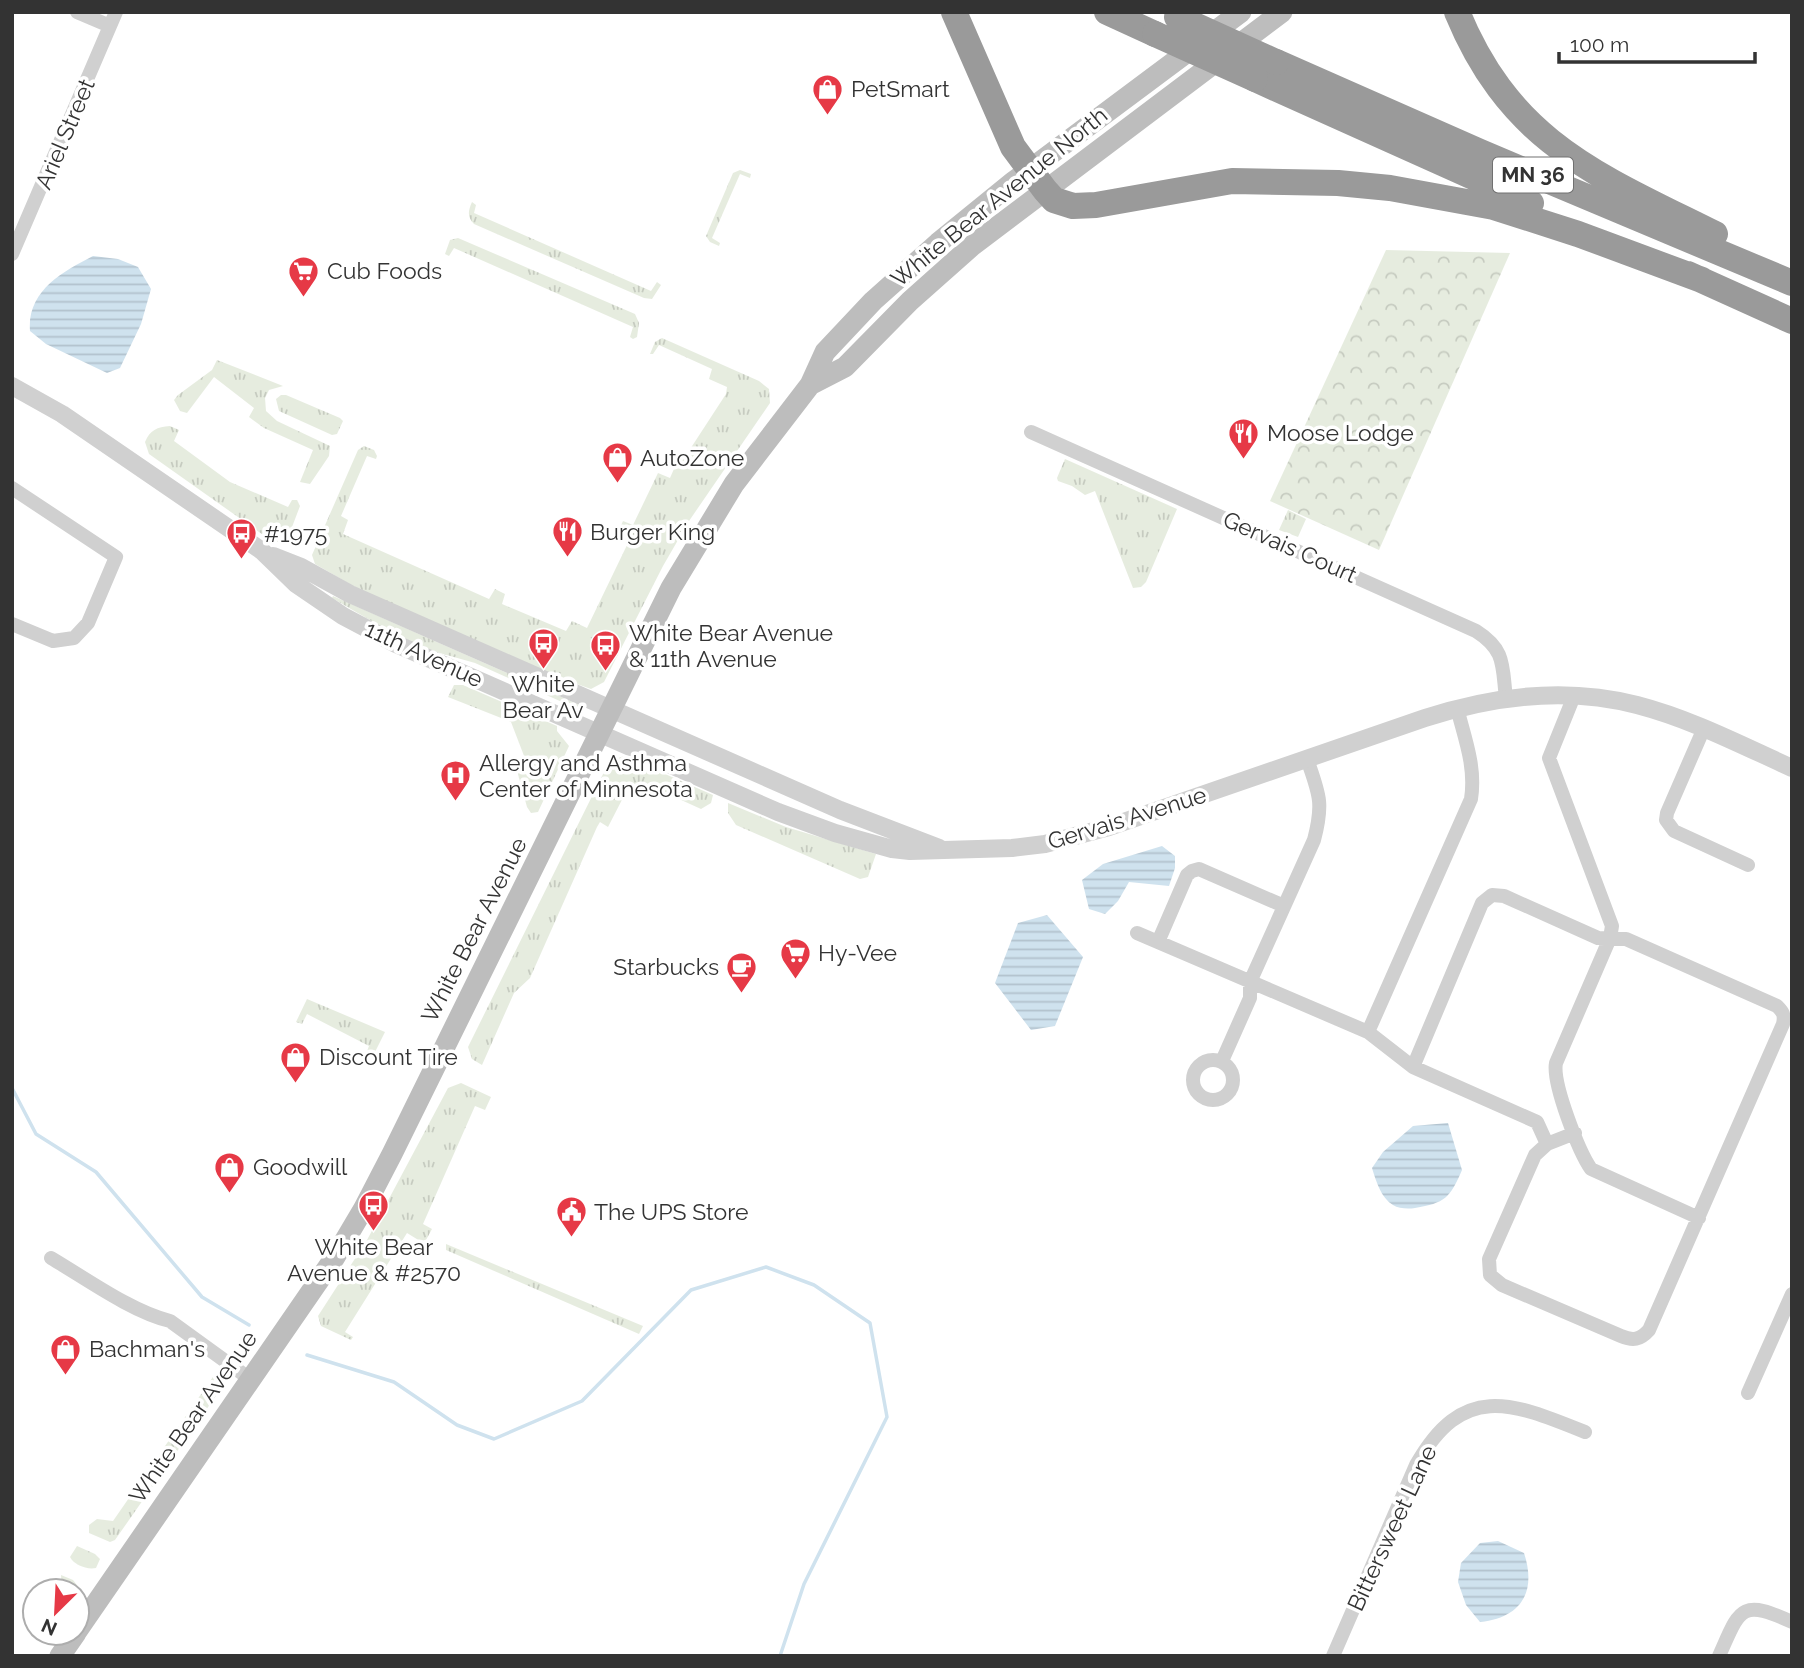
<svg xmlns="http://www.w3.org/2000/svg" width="1804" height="1668" font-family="Raleway,sans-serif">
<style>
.grass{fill:url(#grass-tufts)}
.park{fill:url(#park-crowns)}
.water{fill:url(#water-rules)}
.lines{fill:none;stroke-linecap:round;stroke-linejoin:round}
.stream{stroke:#cfe2ee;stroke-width:3.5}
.minor{stroke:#d0d0d0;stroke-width:14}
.tertiary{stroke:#d0d0d0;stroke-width:18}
.secondary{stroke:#bdbdbd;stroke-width:21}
.motorway{stroke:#9a9a9a;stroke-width:26}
.motorway-bridge{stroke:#9a9a9a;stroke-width:26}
.labels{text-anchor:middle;stroke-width:7;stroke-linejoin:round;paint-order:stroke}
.shield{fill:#fff;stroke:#707070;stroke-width:2}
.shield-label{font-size:21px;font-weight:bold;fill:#333}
.poi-label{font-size:23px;fill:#333;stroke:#fff;text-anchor:start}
.street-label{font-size:23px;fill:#333;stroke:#fff}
</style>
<defs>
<pattern id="grass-tufts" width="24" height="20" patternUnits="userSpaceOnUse" patternTransform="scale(1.75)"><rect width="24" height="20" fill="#e6ecdf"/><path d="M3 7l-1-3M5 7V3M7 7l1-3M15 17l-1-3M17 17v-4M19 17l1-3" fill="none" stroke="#c6cbc0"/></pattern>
<pattern id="park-crowns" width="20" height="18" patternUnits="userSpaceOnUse" patternTransform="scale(1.75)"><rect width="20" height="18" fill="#e6ecdf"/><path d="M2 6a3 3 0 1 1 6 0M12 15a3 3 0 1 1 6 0" fill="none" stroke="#c6cbc0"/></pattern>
<pattern id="water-rules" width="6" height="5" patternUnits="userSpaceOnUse" patternTransform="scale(1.75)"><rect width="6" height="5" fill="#cfe2ee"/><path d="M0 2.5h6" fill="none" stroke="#b2c2cd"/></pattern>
</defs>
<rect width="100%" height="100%" fill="#fff"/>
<path class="grass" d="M740 170 751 174 750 178 740 174 712 238 720 243 719 246 710 242 706 236 733 173Z
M472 202 476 205 474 213 651 291 657 282 661 285 652 299 644 298 474 224C467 217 468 211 472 202Z
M458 238 635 314 639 323 637 337 633 339 630 337 633 327 454 248 449 256 445 254 450 240Z
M662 338 759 381 769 389 770 403 689 521 663 566 604 682 591 689 560 678 362 591 315 564 312 555 358 450 364 446 374 450 377 456 376 459 367 456 341 516 348 520 343 534 489 599 495 589 505 594 502 604 566 631 572 621 587 628 628 543 616 537 623 521 633 525 658 473 670 478 677 462 683 460 726 394 727 387 709 379 712 369 659 345 653 354H650L655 342Z
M217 360 283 386 269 390 265 398 266 411 277 421 330 446 329 456 310 484 300 482 313 450 264 428 249 417 254 408 214 377 187 413 180 411 174 400 178 395 212 370Z
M281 395H286L340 418 343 421 337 434 332 435 279 411 276 399Z
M170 426 179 430 174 441 230 482 288 507 292 500H297L300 506 289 535 277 542 269 539 149 454 145 442C150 430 157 427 170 426Z
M1065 459 1177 509 1146 582 1141 587 1133 588 1095 491 1085 495 1072 486 1058 481 1057 478Z
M1288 510 1306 519 1298 537 1279 530Z
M333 596 584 707 582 711 475 663 429 650 399 637 332 598Z
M454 685H463L557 726V731L569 746 538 812 531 813 527 807 516 767 526 761 511 722 448 697Z
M624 756 713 795 711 803 701 809 646 784 626 792 608 827 600 822 597 827 530 978 514 993 482 1065 472 1059 468 1047 604 772 618 758Z
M728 803 786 827 876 854 868 877 860 879 736 825 728 813Z
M307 999 385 1032 375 1052 368 1056 366 1054 369 1046 307 1014 302 1024 296 1022Z
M461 1083 491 1097 485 1110 475 1106 423 1224 432 1229 426 1240 420 1241 407 1233 345 1332 353 1337 351 1340 321 1326 318 1316 367 1240 448 1088Z
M446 1244 643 1326 639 1334 446 1250Z
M215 1374 227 1380 115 1540 110 1542 89 1533V1525L97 1519 113 1521Z
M77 1546 95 1554 100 1559 96 1568C87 1570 74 1565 70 1557Z
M61 1575 73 1580 80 1589 77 1597V1591H62Z"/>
<path class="park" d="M1386 250 1510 253 1379 550 1270 501Z"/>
<path class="water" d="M93 256 118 259 138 267 151 289 141 324 120 368 107 373 46 344 30 331C27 291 62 272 93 256Z
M1162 846 1175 856V868L1169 886 1129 882 1118 901 1105 914 1089 909 1082 880 1103 864Z
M1047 915 1083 957 1055 1026 1031 1030 995 983 1018 923Z
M1448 1123 1462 1170C1450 1198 1445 1203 1415 1208 1409 1209 1399 1209 1393 1205 1381 1198 1376 1181 1372 1168L1383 1152 1413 1126Z
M1498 1541 1524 1553C1537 1592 1521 1618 1480 1622L1466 1605 1458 1582 1461 1563 1480 1543Z"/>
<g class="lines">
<path class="stream" d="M12 1088 36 1134 96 1172 202 1297 249 1325
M307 1355 394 1382 457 1425 494 1439 582 1401 691 1290 766 1267 814 1285 870 1323 887 1417 804 1584 780 1656"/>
<path class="minor" d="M77 12 110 26
M12 254 116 12
M1031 432 1476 631C1506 650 1502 666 1506 698
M12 488 116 557 88 623 74 638 53 641 12 624
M1574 696 1549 758 1612 926 1610 938 1556 1063C1552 1083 1579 1152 1591 1169L1699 1218
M1704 728 1667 813 1666 820 1674 831 1748 865
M1137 933 1368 1032 1413 1067 1537 1122 1547 1144
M1158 942 1187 875 1192 871 1199 869 1284 906
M1368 1032 1471 799C1476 767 1465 739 1457 708
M1193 1080a20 20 0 1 1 40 0a20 20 0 1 1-40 0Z
M1222 1061 1250 998V982L1314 840C1324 802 1319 794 1307 759
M1413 1067 1482 903 1492 895 1504 896 1598 938 1626 939 1777 1006C1783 1012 1785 1015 1783 1024L1649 1330C1640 1340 1633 1341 1621 1336L1502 1285 1490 1275 1489 1259 1535 1155 1547 1144 1575 1133
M51 1258C85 1278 132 1312 170 1321L250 1379
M1748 1393 1792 1294
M1333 1656 1416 1465C1463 1382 1511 1402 1585 1432
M1719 1656C1740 1609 1740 1598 1792 1622"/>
<path class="tertiary" d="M12 386 62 414 262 551 296 584 343 616 396 644 778 812 835 833 892 849 910 851 1012 848 1045 844 1109 827 1425 718C1493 696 1567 687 1637 705 1691 719 1741 745 1792 768
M273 556 301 567 350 594 840 810 939 848"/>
<path class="secondary" d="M810 385 845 367 910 301 973 245 1282 12
M77 1631 335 1257 364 1208 392 1154 671 588 734 484 810 385 825 352 873 301 938 243 1013 182 1241 12
M60 1656 76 1633"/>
<path class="motorway" d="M954 12 1013 147 1045 190 1054 200 1073 206 1096 205 1232 181 1338 183 1390 188 1494 207 1578 234 1702 280
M1107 12 1155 34
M1457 12C1511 143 1597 175 1715 234
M1276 62 1480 152 1792 283
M1255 79 1531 203
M1688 274 1792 321"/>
<path class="motorway-bridge" d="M1177 17 1276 62
M1155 34 1255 79"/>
</g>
<defs>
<symbol id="shop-pin" viewBox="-11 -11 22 30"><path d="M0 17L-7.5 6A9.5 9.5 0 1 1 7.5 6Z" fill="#e63946" stroke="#fff"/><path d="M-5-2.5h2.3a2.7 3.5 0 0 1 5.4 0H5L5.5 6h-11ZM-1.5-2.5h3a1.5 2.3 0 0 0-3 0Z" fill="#fff"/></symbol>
<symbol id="supermarket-pin" viewBox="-11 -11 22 30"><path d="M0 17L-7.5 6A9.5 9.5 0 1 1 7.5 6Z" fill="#e63946" stroke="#fff"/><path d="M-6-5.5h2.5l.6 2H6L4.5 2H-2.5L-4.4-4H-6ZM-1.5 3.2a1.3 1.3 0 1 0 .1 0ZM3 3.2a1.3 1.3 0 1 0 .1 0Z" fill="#fff"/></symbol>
<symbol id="restaurant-pin" viewBox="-11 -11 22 30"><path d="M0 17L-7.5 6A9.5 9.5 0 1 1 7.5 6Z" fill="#e63946" stroke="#fff"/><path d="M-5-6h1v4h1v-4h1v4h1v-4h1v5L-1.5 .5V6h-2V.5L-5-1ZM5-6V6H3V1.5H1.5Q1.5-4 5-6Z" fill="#fff"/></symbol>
<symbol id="bus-pin" viewBox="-11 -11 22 30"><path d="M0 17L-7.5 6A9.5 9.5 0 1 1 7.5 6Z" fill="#e63946" stroke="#fff"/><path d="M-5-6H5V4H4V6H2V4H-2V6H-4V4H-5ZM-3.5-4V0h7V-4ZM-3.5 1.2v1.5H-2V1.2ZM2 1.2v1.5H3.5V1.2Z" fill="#fff"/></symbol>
<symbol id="hospital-pin" viewBox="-11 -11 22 30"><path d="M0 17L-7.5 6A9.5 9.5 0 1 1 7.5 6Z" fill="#e63946" stroke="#fff"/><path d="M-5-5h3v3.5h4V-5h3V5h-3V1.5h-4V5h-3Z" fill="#fff"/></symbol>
<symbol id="cafe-pin" viewBox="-11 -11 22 30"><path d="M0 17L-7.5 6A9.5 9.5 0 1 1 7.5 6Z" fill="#e63946" stroke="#fff"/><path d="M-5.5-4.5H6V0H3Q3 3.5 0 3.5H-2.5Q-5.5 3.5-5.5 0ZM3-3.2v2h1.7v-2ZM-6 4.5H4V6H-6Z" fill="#fff"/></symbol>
<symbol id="civic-pin" viewBox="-11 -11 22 30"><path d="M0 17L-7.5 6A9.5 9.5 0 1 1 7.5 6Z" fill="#e63946" stroke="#fff"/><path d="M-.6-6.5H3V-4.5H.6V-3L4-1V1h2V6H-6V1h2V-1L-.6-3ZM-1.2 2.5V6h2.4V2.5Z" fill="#fff"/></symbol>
</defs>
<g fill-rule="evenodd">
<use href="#shop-pin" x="810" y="72" width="35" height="47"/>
<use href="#supermarket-pin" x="286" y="254" width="35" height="47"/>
<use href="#restaurant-pin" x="1226" y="416" width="35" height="47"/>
<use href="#shop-pin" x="600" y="440" width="35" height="47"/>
<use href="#restaurant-pin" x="550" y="514" width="35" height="47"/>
<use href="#bus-pin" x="224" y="516" width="35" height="47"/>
<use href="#bus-pin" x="526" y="626" width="35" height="47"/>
<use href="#bus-pin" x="588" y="628" width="35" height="47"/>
<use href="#hospital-pin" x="438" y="758" width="35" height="47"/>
<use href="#supermarket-pin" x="778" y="936" width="35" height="47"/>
<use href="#cafe-pin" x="724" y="950" width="35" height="47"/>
<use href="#shop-pin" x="278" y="1040" width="35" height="47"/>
<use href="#shop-pin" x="212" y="1150" width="35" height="47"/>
<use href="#bus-pin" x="356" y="1188" width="35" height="47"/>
<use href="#civic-pin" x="554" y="1194" width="35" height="47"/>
<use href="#shop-pin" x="48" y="1332" width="35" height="47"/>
</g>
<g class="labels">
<rect class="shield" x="1493" y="157.5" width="80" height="35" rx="5"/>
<g class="shield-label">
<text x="1533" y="182">MN 36</text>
</g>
<g class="poi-label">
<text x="851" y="97">PetSmart</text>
<text x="327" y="279">Cub Foods</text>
<text x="1267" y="441">Moose Lodge</text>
<text x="640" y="466">AutoZone</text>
<text x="590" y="540">Burger King</text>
<text x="264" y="542">#1975</text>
<text x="629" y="641">White Bear Avenue<tspan x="629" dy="26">&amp; 11th Avenue</tspan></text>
<text x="543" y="692" text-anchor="middle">White<tspan x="543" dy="26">Bear Av</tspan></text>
<text x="479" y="771">Allergy and Asthma<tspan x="479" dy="26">Center of Minnesota</tspan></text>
<text x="818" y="961">Hy-Vee</text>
<text x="719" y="975" text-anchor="end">Starbucks</text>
<text x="319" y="1065">Discount Tire</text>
<text x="253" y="1175">Goodwill</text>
<text x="594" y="1220">The UPS Store</text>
<text x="374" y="1255" text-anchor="middle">White Bear<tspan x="374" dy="26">Avenue &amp; #2570</tspan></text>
<text x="89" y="1357">Bachman's</text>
</g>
<g class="street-label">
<text transform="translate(65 134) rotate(-67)" y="8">Ariel Street</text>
<text transform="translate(999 197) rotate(-39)" y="8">White Bear Avenue North</text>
<text transform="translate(1290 547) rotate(24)" y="8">Gervais Court</text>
<text transform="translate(424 654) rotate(25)" y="8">11th Avenue</text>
<text transform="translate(1127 818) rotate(-17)" y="8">Gervais Avenue</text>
<text transform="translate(474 930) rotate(-63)" y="8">White Bear Avenue</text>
<text transform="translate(193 1417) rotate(-55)" y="8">White Bear Avenue</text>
<text transform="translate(1392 1528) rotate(-65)" y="8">Bittersweet Lane</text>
</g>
</g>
<rect width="1804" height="1668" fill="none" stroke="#333333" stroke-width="28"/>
<g transform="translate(56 1612) rotate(204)"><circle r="33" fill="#ffffff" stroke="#adadad" stroke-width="2"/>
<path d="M0-5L12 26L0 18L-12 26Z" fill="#e63946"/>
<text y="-10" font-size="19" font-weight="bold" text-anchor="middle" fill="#333333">N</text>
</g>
<path d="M1559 52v10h196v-10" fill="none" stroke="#333333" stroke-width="3.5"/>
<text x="1570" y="52" font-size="21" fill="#333333" stroke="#ffffff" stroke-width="5" paint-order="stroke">100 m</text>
</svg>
